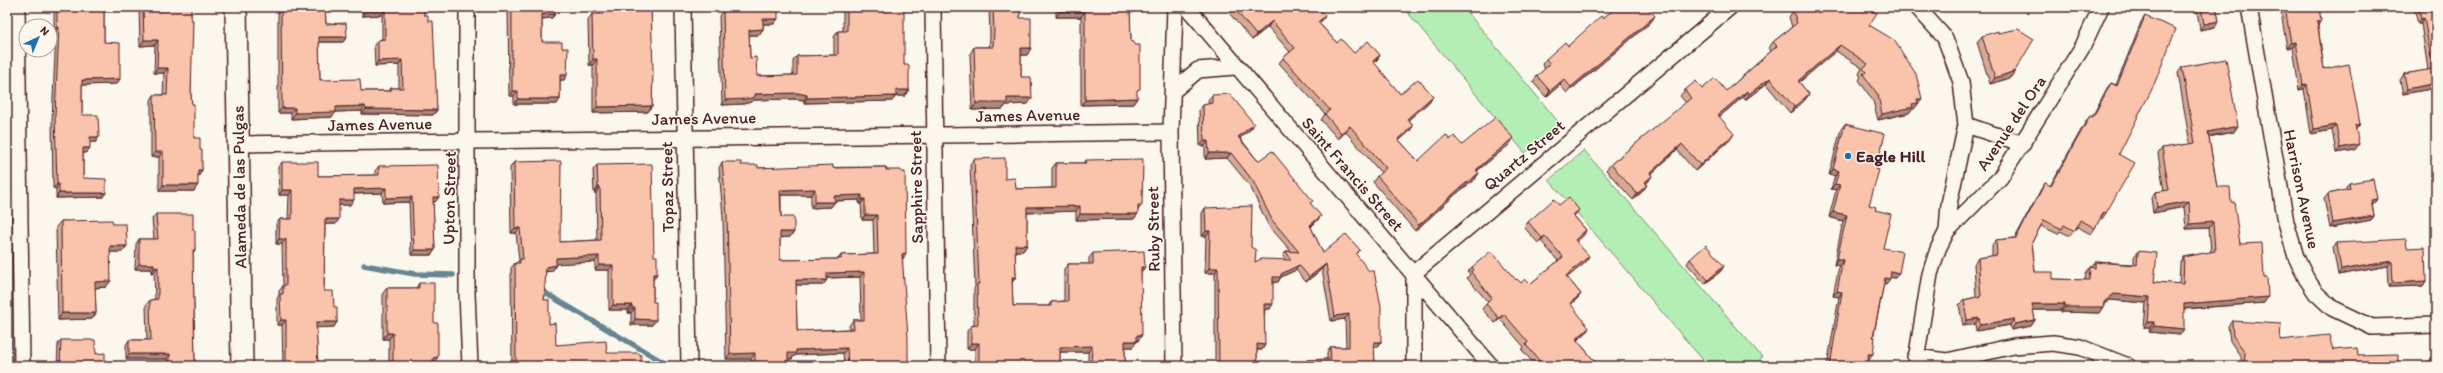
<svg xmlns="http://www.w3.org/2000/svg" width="2443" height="373" font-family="Itim,sans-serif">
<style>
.green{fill:#b3efb4;stroke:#7e8770}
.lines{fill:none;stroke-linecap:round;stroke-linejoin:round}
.stream{stroke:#668492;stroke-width:5.5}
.street-casing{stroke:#4a1f2b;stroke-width:18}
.secondary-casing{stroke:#4a1f2b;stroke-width:24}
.street{stroke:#fbf7ec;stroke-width:15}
.secondary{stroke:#fbf7ec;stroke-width:21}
.wall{fill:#d6a993;stroke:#4a1f2b;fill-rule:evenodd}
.shaded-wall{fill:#ae8978;stroke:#4a1f2b}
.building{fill:#f9c4ab;stroke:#4a1f2b;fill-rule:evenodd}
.poi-dot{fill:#1f6fb2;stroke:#fbf7ec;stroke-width:1.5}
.labels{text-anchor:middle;stroke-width:3;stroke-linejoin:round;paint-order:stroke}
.street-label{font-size:17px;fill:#4a1f2b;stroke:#fbf7ec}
.poi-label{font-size:17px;font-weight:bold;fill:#4a1f2b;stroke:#fbf7ec;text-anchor:start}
</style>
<rect width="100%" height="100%" fill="#fbf7ec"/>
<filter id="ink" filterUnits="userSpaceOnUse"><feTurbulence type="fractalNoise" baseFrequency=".025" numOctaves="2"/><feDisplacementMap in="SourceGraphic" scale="8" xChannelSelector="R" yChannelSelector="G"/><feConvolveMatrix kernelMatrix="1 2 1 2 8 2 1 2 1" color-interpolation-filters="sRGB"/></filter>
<g filter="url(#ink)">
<path class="green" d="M1403 7H1463L1560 124 1525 153Z
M1584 150 1762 357 1756 364 1757 366H1708L1549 180Z"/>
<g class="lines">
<path class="stream" d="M364 265 415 274 453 275
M540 287 547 294 668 365"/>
<defs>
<path id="street" d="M17 7 22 366
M467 7V293L470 366
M683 7 689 366
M933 7 938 366
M1187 7 1491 366
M1917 7 1945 38 1961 82 1966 125 1949 204 1947 231
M2249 7 2286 222 2296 257 2306 278 2316 293 2332 308 2372 327 2436 325
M1173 91 1198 70 1235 67
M1966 125 2023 144
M238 144 1171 132
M1915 357 1947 361 2014 346 2053 343 2080 347 2128 366
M1174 366 1171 132 1175 7
M1414 366V273L1730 7
M1915 366 1930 274 1938 249 1947 231 2000 178 2083 46 2101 7"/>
<path id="secondary" d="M236 7 242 366"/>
</defs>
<use href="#street" class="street-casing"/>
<use href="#secondary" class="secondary-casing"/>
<use href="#street" class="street"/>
<use href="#secondary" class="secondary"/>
</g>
<path class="wall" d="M54 7H104V42L117 84 82 85V115L96 142H90L86 153H83V178L103 197 56 198V189L53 188 52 120 56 31H54Z
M139 7H191V95L194 138 200 150 202 170 198 176 194 191H159V157H151V100L154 95H163L164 73H154L155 45 140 46Z
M278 7H325L326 24 347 37 343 42H319L320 80 361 91H389L391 88H399V65L375 66 374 45 378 40 382 39V15L362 16V7H424V15L428 21 437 110 433 115 362 114V111L336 112 332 117 291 119V113H278Z
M508 7H555V14L552 18 542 19V42L562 48 564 80H560V99L557 104H514V96H509Z
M600 7H651L652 106 648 112 593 113V65H589L588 20 592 14H600Z
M734 7H778L774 24H763V29L759 35H749L750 58 757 76 793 75V61L797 56 834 55V37L838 31H843V7H898L904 65 909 90 905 96H896L892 101 804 103V100L794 99 753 100 751 102 743 104 722 105 719 16 723 10H734Z
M989 7H1020V18L1031 48 1027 55H1021V77L1028 104 1006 105 1003 109 972 110 970 54 974 47H989L990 37Z
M1056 7H1139L1135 12H1130L1131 42 1137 98 1133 104 1081 105V17H1056Z
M1233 7 1325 16 1319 23 1337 43 1354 53 1380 55 1377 60 1374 63 1400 94 1433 96 1429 102 1408 120 1413 126 1409 132 1399 140 1418 161 1450 140 1462 145 1513 138 1510 144 1477 171 1479 173 1475 179 1456 194 1415 231 1373 182 1377 176 1381 173 1346 132 1338 139 1321 120 1325 114 1279 63 1283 58 1290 52 1268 27 1252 40 1229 13Z
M2044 7H2053L2048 12Z
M2188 7H2216L2219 21 2215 27 2200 30 2197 11Z
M2280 7H2323L2320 12 2318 26 2324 69 2360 124 2356 129 2355 150 2336 153 2332 130 2311 134 2304 89 2299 90 2293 47 2287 48Z
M2414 7H2436V88L2403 94 2400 80 2404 74 2428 70 2421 24H2418Z
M1649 8 1651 22 1567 93 1560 85 1546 97 1533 82 1537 76 1545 69 1542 64 1546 59 1568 46 1603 18Z
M1793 11 1869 25 1918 104 1914 109H1912L1909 113 1878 120 1873 101 1859 80 1861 77 1859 74 1862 68 1836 51 1799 82 1809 94 1805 100 1790 113 1766 84 1745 100 1743 97 1719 117 1730 140 1695 171 1677 150 1651 174 1648 182 1646 184 1643 191 1633 200 1606 170 1611 164 1686 103 1680 96 1685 90 1702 89 1726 91 1771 51 1769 48 1773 42 1792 27 1789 17Z
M2145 16 2119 154 2106 213 2102 219 2100 218 2095 228 2091 234 2077 227 2070 236 2060 231 2058 234 2041 226 2032 242 2035 272 2053 279 2085 280 2086 273 2090 267H2091L2095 262 2134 264V257L2138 251 2154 282 2179 284 2180 263 2184 257 2211 252 2209 228 2186 229 2184 207 2153 213 2151 198 2155 192 2164 191 2158 154 2162 148 2190 144 2178 73 2182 67 2234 132 2209 137 2217 187 2231 202 2240 244 2264 303 2184 309 2180 335 2149 332 2150 328H2144L2146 303 2110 300 2103 305 2099 313 2061 312V310H2033L2035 320 2031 326 2011 330 2010 325 1976 331 1975 324 1963 326 1959 305 1964 300 1976 297 1974 264 1978 258 1992 256V245L1996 240 2015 238 2041 189 2045 183 2050 186 2086 121 2090 116 2092 117 2107 88 2111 83 2116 85 2141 22Z
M1982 36 2015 71 2010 78 1990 84 1977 42Z
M1212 95 1254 124 1251 129 1240 138 1258 161 1311 204 1317 221 1311 227 1323 253 1356 255 1381 342 1378 347H1374L1375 366H1304L1307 360 1327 359V353L1330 347H1346L1345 319 1331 321 1322 269 1306 282 1296 270 1281 277 1278 282H1273L1270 309H1265L1262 350H1257V366H1215V273H1205L1206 236 1202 237V213L1205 208 1251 247 1255 262 1285 260 1283 256 1286 251H1291L1268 225 1250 186 1227 158 1205 159V146H1200L1199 110 1203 105 1209 104 1208 100Z
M1845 124 1876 169 1869 205 1875 210 1883 248 1895 278 1890 277 1886 284 1884 283 1869 360 1827 366 1839 297 1833 296 1839 266 1834 265 1843 221 1829 217 1836 190 1831 189 1835 176 1829 175 1841 129Z
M974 159 1005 179 1016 189 1052 188V168L1056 163H1084L1086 160 1138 210 1134 219 1076 220V211L1027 213V245L1023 251H1015L1016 277 1012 282 1013 306H1048L1051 302 1064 301V269L1068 264H1089V258L1093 253 1141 273 1138 341H1137L1133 347H1125V366H1088V352H1060V366H975V349H967V331L971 326 974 325V289L975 287 970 164Z
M282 162 318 176 375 175V171L379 166 439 197 435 202H433L435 250 431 255H411L409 202 383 203 382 193 354 194 350 205H339L336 224H325L324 291 334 307 337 322 334 327H316L318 366H364H283L282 325H277V299L279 295V291L283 286 282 244H276V224L280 219H288L289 195H279L278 167Z
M514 162 560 242 597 240 596 193H594L593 170 597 165 653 280V302L656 320 652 325H631V313H628V310H609V270H595V262L556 263V265L552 271 545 272 544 300 549 324 556 345 607 353 641 366H512L511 268 515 263H517L519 260 516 233H511L510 168Z
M722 162 758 168 886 167 902 259 908 366H844L843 353 795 355 792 359H788V366H751V359H726L723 218 719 168ZM781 195H811V208L831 207 835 201 859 200V204H861L862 220H873L874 254 841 255 838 259 780 260V238L790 237 794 232 781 217ZM860 277 861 320H853L849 326 850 329 797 331 796 285H823L827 278Z
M2349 183 2377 199 2374 203 2372 204 2374 216 2371 220 2330 228 2324 199 2328 194 2346 190V187Z
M1559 205 1575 215 1574 216 1586 230 1583 236 1576 241 1586 262 1567 277 1581 294 1577 299 1571 305 1586 333 1577 340 1597 364 1600 366H1536L1522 350 1524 347 1500 319 1495 323 1482 309 1488 302 1467 278 1470 274 1468 272 1472 267 1516 280 1521 283 1530 284 1558 261 1541 241 1538 243 1524 227 1528 222Z
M156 214 193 230 195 250 193 253 195 366H167V359H126V345L129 340H147L146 305 150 300 155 299 154 272 151 273V269H135L136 244 139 239H154L152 219Z
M61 221 113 224 127 246 122 252H110L106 287 95 288 96 313 92 319 58 320 56 227Z
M2337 243 2407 248 2426 281 2423 286 2389 287 2388 266 2338 275 2333 247Z
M1690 259 1721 271 1705 284 1687 264Z
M419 283 434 363H433V366H389V339H383V293L387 288H416Z
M2232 321 2280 340 2358 355 2398 364H2427V363L2431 357 2436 366H2241V357L2230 341 2228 326Z
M61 340 96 354 105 366H57L58 344Z"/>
<path class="shaded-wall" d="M1130 7H1139L1135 12H1126Z
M2051 7H2053L2048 12Z
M2188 7H2199L2197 11Z
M2323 7 2319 12V8Z
M366 10H385L382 15 362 16Z
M1060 11 1085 12 1081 17H1056Z
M542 14H555L552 18 539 19Z
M1325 16 1321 22 1314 27 1318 22Z
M1655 16 1651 22 1567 93 1571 87Z
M2424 18 2421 24H2418L2421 19Z
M763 19H778L774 24H759Z
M2321 20 2318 26 2317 21Z
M1272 21 1268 27 1252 40 1256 35Z
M2219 21 2215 27 2200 30 2204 24Z
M57 27H59L56 31H54Z
M763 29 759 35H746L749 30Z
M319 37H347L343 42H315Z
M144 40H158L155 45 140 46Z
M2296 42 2293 47 2287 48 2291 43Z
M1840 45 1836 51 1794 87 1798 81Z
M1021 48H1031L1027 55H1017Z
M1380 55 1377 60 1369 67 1373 61Z
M593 59H597L593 65H589Z
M402 60 399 65 375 66 378 61Z
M157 68H168L164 73H154Z
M2015 71 2010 78 1990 84 1995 78Z
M560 75H567L564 80H557Z
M1770 78 1766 84 1745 100 1749 94Z
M120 79 117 84 79 85 82 80Z
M1564 79 1560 85 1546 97 1550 91Z
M2436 83V88L2403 94 2407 89Z
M2307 84 2304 89 2299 90 2303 85Z
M896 90H909L905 96H892Z
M512 91H518L514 96H509Z
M1747 91 1743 97 1714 121 1718 115Z
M798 93 807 95 804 100 794 99 753 100 751 102 743 104 722 105 725 100 755 94Z
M1809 94 1805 100 1790 113 1794 107Z
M896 96 892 101 804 103 807 98Z
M1433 96 1429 102 1403 125 1407 119Z
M1007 98H1032L1028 104 1006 105 1003 109 972 110 976 103Z
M1137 98 1133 104 1081 105 1085 100Z
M518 99H560L557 104H514Z
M1917 99H1922L1914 109H1912L1909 113 1878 120 1882 114 1912 104Z
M365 106 362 111 336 112 332 117 291 119 295 113 336 107Z
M652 106 648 112 593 113 597 107Z
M282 108H295L291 113H278Z
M366 109 437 110 433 115 362 114Z
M1254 124 1251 129 1235 142 1238 137Z
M2360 124 2356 129 2351 130 2355 125Z
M2336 125 2332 130 2311 134 2314 129Z
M1350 126 1346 132 1338 139 1341 133Z
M1413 126 1409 132 1394 145 1398 139Z
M2238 126 2234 132 2204 137 2208 132Z
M1734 134 1730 140 1695 171 1700 165Z
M90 137H99L96 142H86Z
M1513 138 1510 144 1472 175 1476 170Z
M1204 141H1208L1205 146H1200Z
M1682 144 1677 150 1646 179 1650 173Z
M2359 144 2355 150 2336 153 2340 148Z
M83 148H90L86 153H80Z
M155 152H163L159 157H151Z
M1209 153H1231L1227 158 1205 159Z
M1833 169 1839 171 1835 176 1829 175Z
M198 170H202L199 176H194Z
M1479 173 1475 179 1456 194 1415 231 1419 225 1460 188Z
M1652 176 1648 182 1640 188 1645 182Z
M57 184H59L56 189 53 188Z
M1835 184 1840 185 1836 190 1831 189Z
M163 185H198L194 191H159Z
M1647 185 1643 191 1633 200 1637 194Z
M598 187H600L596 193H594Z
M386 188 382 193 350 194 354 189Z
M815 189 811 195H777L780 190Z
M282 190H292L289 195H279Z
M59 193H106L103 197 56 198Z
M862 195 859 200 831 201 834 196Z
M412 197 409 202 383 203 386 198Z
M433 197H439L435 202H430Z
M862 199H865L861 204H859Z
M2377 199 2374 203 2367 205 2371 200Z
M339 200H354L350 205H336Z
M2189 201 2184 207 2153 213 2157 207Z
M815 202H835L831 207 811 208Z
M1138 205H1142L1138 210Z
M1080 206 1076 211 1023 213 1027 207Z
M1579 210 1575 215 1569 220 1573 215Z
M1833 212 1847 215 1843 221 1829 217Z
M1080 214H1138L1134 219 1076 220Z
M865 215H877L873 220H862Z
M1321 216 1317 221 1306 230 1310 225Z
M2374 216 2371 220 2330 228 2333 223Z
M325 219H339L336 224H321Z
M2213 222 2209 228 2186 229 2190 224Z
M515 228H520L516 233H511Z
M1586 230 1583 236 1572 245 1575 240Z
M1206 231H1210L1206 236 1202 237Z
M780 232H794L790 237 776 238Z
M1545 236 1541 241 1538 243 1542 238Z
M279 239H286L282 244H276Z
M1015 245H1027L1023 251H1011Z
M110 246H127L122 252H105Z
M414 250H435L431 255H411Z
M906 253 903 259 902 254Z
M599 256 595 262 552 264 556 258Z
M1589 256 1586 262 1563 281 1566 276Z
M1837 259 1843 260 1839 266 1834 265Z
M2392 261 2388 266 2338 275 2341 270Z
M139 264H154L151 269H135Z
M1326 264 1322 269 1306 282 1309 277Z
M556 265 552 271 542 272 546 267Z
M599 265H613L609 270H595Z
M1299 265 1296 270 1281 277 1278 282H1270L1273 277Z
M1724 266 1721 271 1705 284 1708 280Z
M158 267 154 272 151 273 154 268Z
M1141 267H1145L1141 273Z
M1209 268H1218L1215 273H1205Z
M1891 271 1899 273 1895 278 1887 277Z
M864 272 860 277 823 278 827 273Z
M653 274H657L653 280Z
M1012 277H1016L1012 283Z
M1885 278 1890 279 1886 284 1881 283Z
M796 280H827L823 285H792Z
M111 281 106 287 91 288 95 282Z
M2426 281 2423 286 2389 287 2393 283Z
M1837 291 1842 292 1839 297 1833 296Z
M1581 294 1577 299 1567 308 1570 303Z
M2114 294 2150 297 2146 303 2110 300 2100 307H2103L2099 313 2061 312 2065 307 2104 302Z
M2268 297 2264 303 2180 309 2184 304Z
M1264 304H1273L1270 309H1261Z
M2032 304H2065L2061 310H2028Z
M613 305H632L628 310H609Z
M632 308H635L631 313H628Z
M62 313H96L92 319 58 320Z
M1349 314 1345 319 1331 321 1335 316Z
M1504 314 1500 319 1495 323 1499 318Z
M1979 318 1975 324 1963 326 1967 320Z
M635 319 656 320 652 325H631Z
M2014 319 2010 325 1976 331 1980 325Z
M281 320H286L282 325H277Z
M2035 320 2031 326 2011 330 2015 324Z
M316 322H337L334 327 313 328Z
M2148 322H2154L2150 328H2144Z
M2154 326 2184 329 2180 335 2149 332Z
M1589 328 1586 333 1572 344 1576 339Z
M387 333H393L389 339H383Z
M1137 335H1142L1138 341H1133Z
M1125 341H1137L1133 347H1121Z
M1374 342H1381L1378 347H1370Z
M971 343H979L975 349H967Z
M1257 344 1265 345 1262 350 1253 349Z
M1092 346 1088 352H1056L1060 347Z
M847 348 843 353 795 355 792 359H784L788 353 796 350Z
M755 353 751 359H726L730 354Z
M129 354H170L167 359H126Z
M1868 354H1873L1869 360 1864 359Z
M438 357 434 363H429L433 358Z"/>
<path class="building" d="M57 7H104V42L120 43V79L82 80V115H98L99 137H90V148H83V178L106 179V193H59V184H57L55 115 59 27H57Z
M143 7H191V20H193L191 95 192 104H194V138H200V150H202V170H198V185H163V152H155L154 95H167L168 68H157L158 40H144Z
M281 7H325L326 24 346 23 347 37H319L320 80 360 79 361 91H391V88H403L402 60 378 61V40L385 39V10H366V7H424V15H428V21H433L437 110 366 109 365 106 336 107V112L295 113V108H282Z
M512 7H555V14H542V42H562V48H568L567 75H560V99H518V91H512Z
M604 7H651L653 70 652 106 597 107V59H593L592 14H604Z
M737 7H778V19H763V29L749 30 750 58 756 57 757 76 797 75V56L838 55V31H847V7H898V9H904V65H909V90H896V96L807 98V95L798 93 755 94V97L747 99 725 100 723 10H737Z
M993 7H1020V18H1031V48H1021V77H1031L1032 98H1007V103H976L974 47H993L994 31Z
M1060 7H1130L1131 42H1134V45H1140V89L1137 90V98L1085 100V12L1060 11Z
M1233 7H1317L1325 16 1318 22 1337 43 1341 39 1354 53 1368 41 1380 55 1373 61 1400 94 1418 79 1433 96 1407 119 1413 126 1398 139 1418 161 1446 135 1450 140 1454 136 1462 145 1496 117 1513 138 1476 170 1479 173 1460 188 1419 225 1377 176 1386 168 1350 126 1341 133 1325 114 1330 110 1283 58 1295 48 1272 21 1256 35Z
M1617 7H1647L1655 16 1571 87 1564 79 1550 91 1537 76 1550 64 1546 59 1565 42 1568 46 1601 16 1603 18Z
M1806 7H1861L1877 13 1869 25 1894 40 1916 74 1922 99H1917L1918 103 1912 104 1913 107 1882 114 1878 95 1863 74 1866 72 1863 68 1868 64 1840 45 1798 81 1809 94 1794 107 1770 78 1749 94 1747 91 1718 115 1734 134 1700 165 1682 144 1650 173 1652 176 1645 182 1647 185 1637 194 1611 164 1691 98 1685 90 1696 81 1702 89 1715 78 1726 91 1777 46 1773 42 1797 23 1793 11Z
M2201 7H2216L2219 21 2204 24Z
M2285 7H2322L2319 8 2321 20 2317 21 2324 69 2349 64 2360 124 2355 125 2359 144 2340 148 2336 125 2314 129 2307 84 2303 85 2296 42 2291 43Z
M2419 7H2436V83L2407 89 2404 74 2433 69 2424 18 2421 19Z
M2145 16 2176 29 2153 87 2119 154 2135 163 2106 213 2104 212 2095 228 2080 220 2075 231 2064 225 2062 229 2044 220 2032 242 2035 272H2053V279L2089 280 2090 267 2095 268V262L2137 265 2138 251 2157 253 2154 282 2183 284 2184 257 2215 251 2213 222 2190 224 2189 201 2157 207 2155 192 2169 190 2162 148 2195 143 2182 67 2226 59 2238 126 2208 132 2217 187H2230L2231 202H2234L2240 244 2262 243 2264 277H2267L2268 297 2184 304V329L2154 326V322H2148L2150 297 2114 294 2104 302 2103 307H2065V304H2032L2035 320 2015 324 2014 319 1980 325 1979 318 1967 320 1964 300 1981 296 1978 258 1997 255 1996 240 2016 238 2045 183 2051 186 2090 116 2093 117 2111 83 2117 86Z
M2018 29 2034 39 2015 71 1995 78 1982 36 1998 31V33Z
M1230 94 1254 124 1238 137 1258 161 1272 151 1313 201 1310 203 1321 216 1310 225 1323 253 1346 234 1360 250 1356 254 1369 271H1374L1381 306V342H1374L1375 366H1307V360L1331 359 1330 347H1349V314L1335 316 1326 264 1309 277 1299 265 1281 274V277H1273V304H1264L1265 345 1257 344V366H1219L1218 268H1209L1210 231H1206L1205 208 1252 206 1251 247 1256 250 1255 262 1261 259 1291 260 1286 251 1299 252 1272 220 1253 181 1231 153H1209L1208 141H1204L1203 105 1212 103V95Z
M1845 124 1885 134 1876 169 1879 170 1869 205 1876 207 1875 210 1891 214 1883 248 1903 252 1899 273 1891 271 1890 279 1885 278 1873 337H1875L1873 354H1868L1869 366H1828H1830L1842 292 1837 291 1843 260 1837 259 1847 215 1833 212 1840 185 1835 184 1839 171 1833 169Z
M1005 158V179L1015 178 1016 189 1056 188V163H1086V160L1143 159 1142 205H1138V214H1080V206L1027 207V245H1015L1016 277H1012L1013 306H1051V302L1068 301V264H1093V253L1144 251 1145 267H1141L1142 335H1137V341H1125V366H1091L1092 346 1060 347V366H979V343H971V326L978 325 977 284H979L974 159Z
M561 161 560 242 601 240 600 187H598L597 165 652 164 654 256H657V274H653V302H656V320L635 319V308H632V305H613V265H599V256L556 258V265L546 267 544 300H549V324L555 323 556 345 606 341 607 353H638L641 355V366H516L515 263H520V259H523L520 228H515L514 162Z
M282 162H318V176L379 175V166L438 165 439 197H433L435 250H414L412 197 386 198V188L354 189V200H339V219H325L324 291H333L334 307H337V322H316L318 366 364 364V366H286V320H281L280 294H283V286L286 285V239H279L280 219H292V190H282Z
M722 162H741V165H758V168L833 165V168L886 167V170H901V172H905L906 253 902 254 908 337V366H848L847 348 796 350V353H788V366H755V353L730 354 727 213ZM815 189V202H835L834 196 862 195V199H865V215H877L878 254 841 255V259L780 260V232H794V217H781L780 190ZM864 272V320H853L854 329 797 331 796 280H827V273Z
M2373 179 2377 199 2371 200 2374 216 2333 223 2328 194 2350 189 2349 183Z
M1569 197 1579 210 1573 215 1586 230 1575 240 1589 256 1566 276 1581 294 1570 303 1589 328 1576 339 1597 364 1600 366H1544L1526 345 1528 342 1504 314 1499 318 1486 304 1492 298 1471 272 1474 270 1472 267 1491 251 1516 280 1517 279 1521 283 1525 279 1530 284 1563 257 1545 236 1542 238 1528 222 1554 199 1559 205Z
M156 214H193V230H195V250H193L195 366H170V354H129V340H151L150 300 158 299V267L154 268V264H139V239H158Z
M112 220 113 224H126L127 246H110L111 281 95 282 96 313H62L61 221Z
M2406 239 2407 248 2425 247 2426 281 2393 283 2392 261 2341 270 2337 243Z
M1706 245 1724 266 1708 280 1690 259Z
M419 283H434V323H438V357L433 358V366H393V333H387V288H419Z
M2232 321 2281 324 2280 340 2329 335 2333 350 2357 348 2358 355 2398 354V364H2431V357H2436V366H2244L2245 352 2233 336Z
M61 340H95L96 354 105 353V366H60Z"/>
</g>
<circle class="poi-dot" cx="1848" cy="156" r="4"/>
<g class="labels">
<g class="street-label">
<text transform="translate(1028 115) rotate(-1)" y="6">James Avenue</text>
<text transform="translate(704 118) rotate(-1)" y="6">James Avenue</text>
<text transform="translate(2011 123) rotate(-56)" y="6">Avenue del Ora</text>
<text transform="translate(380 124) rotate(-1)" y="6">James Avenue</text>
<text transform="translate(1524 155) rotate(-40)" y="6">Quartz Street</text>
<text transform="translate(1353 174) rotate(49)" y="6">Saint Francis Street</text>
<text transform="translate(239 187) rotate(-91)" y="6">Alameda de las Pulgas</text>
<text transform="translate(667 187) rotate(-91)" y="6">Topaz Street</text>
<text transform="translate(916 187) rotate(-91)" y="6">Sapphire Street</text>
<text transform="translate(2302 189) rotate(78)" y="6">Harrison Avenue</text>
<text transform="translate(449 198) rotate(-89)" y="6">Upton Street</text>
<text transform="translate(1153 229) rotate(-91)" y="6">Ruby Street</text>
</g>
<g class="poi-label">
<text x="1856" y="162">Eagle Hill</text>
</g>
</g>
<rect width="2443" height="373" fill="none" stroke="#fbf7ec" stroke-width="24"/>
<rect x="12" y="12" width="2419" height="349" fill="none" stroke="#4a1f2b" stroke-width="1.5" filter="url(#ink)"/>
<g transform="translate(38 38) rotate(44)"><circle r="19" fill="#fbf7ec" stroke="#b4a19f"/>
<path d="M0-3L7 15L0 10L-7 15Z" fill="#1f6fb2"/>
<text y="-6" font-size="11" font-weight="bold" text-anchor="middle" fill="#4a1f2b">N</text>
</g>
</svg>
